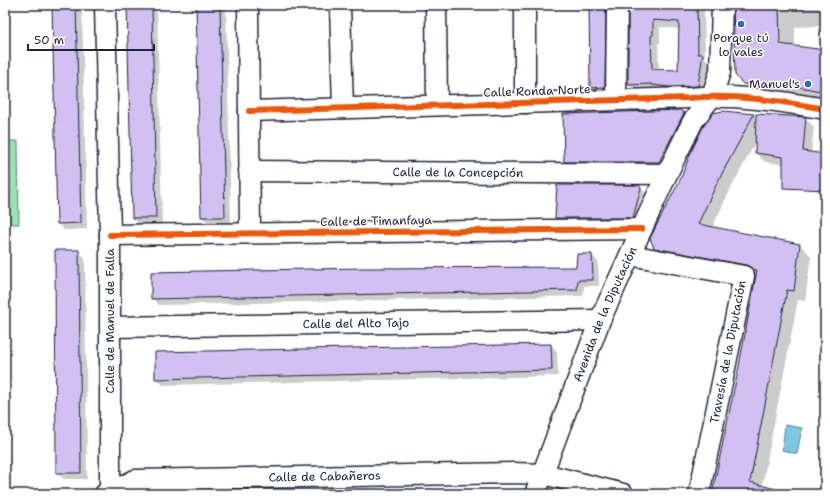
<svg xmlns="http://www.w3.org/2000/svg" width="830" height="499" font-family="'Shantell Sans',sans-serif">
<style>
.green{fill:#99e2b2;stroke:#5e8276}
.water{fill:#81c7e2;stroke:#5b859f}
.shadow{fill:#0003;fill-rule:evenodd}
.building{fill:#d1c0f1;stroke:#22223b;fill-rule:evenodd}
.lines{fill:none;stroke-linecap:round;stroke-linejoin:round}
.street-casing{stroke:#22223b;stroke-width:23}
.street{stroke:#fff;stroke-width:20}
.cycleway-casing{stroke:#fff;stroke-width:8}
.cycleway{stroke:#e8590c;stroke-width:6}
.poi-dot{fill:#1f6fb2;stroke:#fff;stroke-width:1.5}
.labels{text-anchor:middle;stroke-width:3;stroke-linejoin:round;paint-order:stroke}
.poi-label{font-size:12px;fill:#22223b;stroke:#fff}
.street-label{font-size:12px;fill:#22223b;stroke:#fff}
</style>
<rect width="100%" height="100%" fill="#fff"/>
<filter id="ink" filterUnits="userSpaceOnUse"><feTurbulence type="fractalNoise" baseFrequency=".025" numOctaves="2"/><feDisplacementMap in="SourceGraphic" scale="8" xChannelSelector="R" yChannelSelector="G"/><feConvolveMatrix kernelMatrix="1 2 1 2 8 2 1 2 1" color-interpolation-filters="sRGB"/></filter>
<g filter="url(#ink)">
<path class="green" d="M5 141H18L19 224H5Z"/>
<path class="water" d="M785 425 802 428 797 454 782 450Z"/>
<path class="shadow" d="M53 5H80L82 7 87 229 64 230 58 223Z
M128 5H157L162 224H139L133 218Z
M197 5H226L231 223H208L202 217Z
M590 5H616L612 94 598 95 591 87Z
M630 5H704L705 58 710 63 705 93 636 92 629 85ZM660 27 680 29 679 71 659 70 658 43H660Z
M734 5H825V26L795 27V47L825 51V104L760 100 743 83Z
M679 111 696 126 671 174H577L565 161Z
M723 112 754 115 757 118H805L814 127 811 153 825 155V192L792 186 784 164 765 162 756 153V141L729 192 712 228 800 245 811 256 805 301 798 300 762 486 800 494H713L740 366 757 275 666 258 655 247Z
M558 186H639L649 196 643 227 565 228 556 218Z
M79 251 85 258 87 479H64L57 473Z
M578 255H592L598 262 599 286H584L583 296 159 305 152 298 577 268Z
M551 345 557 351 558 376 163 385 156 378Z"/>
<path class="building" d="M52 5H76L81 223 57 224Z
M127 5H152L156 218H132Z
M196 5H220L225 217H201Z
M589 5H606L605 87 590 88Z
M628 5H697L698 54H703L698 86 669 87 652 85V84L628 85ZM653 20 679 22 678 70 652 69 651 36 653 35Z
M733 5H779L780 44 825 50V92L800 87 743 84 735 75Z
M680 110 684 113 659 162H564L563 114Z
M723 111 754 114 718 181 698 224 800 244 794 291 787 290 750 482 779 490 778 494H712L739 366 757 270H753L746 265 654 248 650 238 681 178 691 152 703 127 713 113Z
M756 114 806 117 803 151 825 154V190L783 188V157L755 153Z
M557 185H639L641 188 633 218H555Z
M55 250H79L81 473H56Z
M577 254H592L593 280H578L577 290 151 299V272L363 268 576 267Z
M551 344 552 370 155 379V352Z"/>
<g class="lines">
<defs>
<g id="street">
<path d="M105 5 110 235V494"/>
<path d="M248 5 250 233"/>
<path d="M340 5 343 108"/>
<path d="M436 5 437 105"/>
<path d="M616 100 617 5"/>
<path d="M525 103V5"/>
<path d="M249 111 689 98C735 94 780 101 825 109"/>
<path id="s1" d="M249 171 667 174"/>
<path d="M110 235 642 229"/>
<path d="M630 255 744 276 699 494"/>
<path id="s2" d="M111 327 600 320"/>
<path id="s3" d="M105 494 110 493 135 480 513 473 544 474 623 494"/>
<path id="s4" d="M535 494 600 320 667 174 693 121 712 96 720 72 722 5"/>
</g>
</defs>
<use href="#street" class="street-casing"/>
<use href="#street" class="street"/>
<defs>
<path id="cycleway" d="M249 111 689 98C735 94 780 101 825 109
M110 235 642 229"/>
</defs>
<use href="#cycleway" class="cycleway-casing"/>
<use href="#cycleway" class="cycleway"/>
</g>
</g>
<g class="poi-dot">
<circle cx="741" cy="24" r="4"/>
<circle cx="808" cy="84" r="4"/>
</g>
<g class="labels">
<g class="poi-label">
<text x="741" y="42">Porque tú<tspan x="741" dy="14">lo vales</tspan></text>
<text x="800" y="88" text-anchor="end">Manuel's</text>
</g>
<g class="street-label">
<text transform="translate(537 91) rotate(-2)" y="4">Calle Ronda Norte</text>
<text dy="4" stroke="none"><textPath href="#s1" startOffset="209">Calle de la Concepción</textPath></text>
<text transform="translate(376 221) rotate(-1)" y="4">Calle de Timanfaya</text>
<text dy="4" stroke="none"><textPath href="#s4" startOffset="193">Avenida de la Diputación</textPath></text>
<text transform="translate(110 321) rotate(-90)" y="4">Calle de Manuel de Falla</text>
<text dy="4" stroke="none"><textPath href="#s2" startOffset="245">Calle del Alto Tajo</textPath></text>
<text transform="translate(728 352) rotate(-79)" y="4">Travesía de la Diputación</text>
<text dy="4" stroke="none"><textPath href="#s3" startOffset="223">Calle de Cabañeros</textPath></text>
</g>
</g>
<rect width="830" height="499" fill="none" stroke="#fff" stroke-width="20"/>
<rect x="10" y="10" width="810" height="479" fill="none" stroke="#22223b" stroke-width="1.5" filter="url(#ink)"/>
<path d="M28 44v6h126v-6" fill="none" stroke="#22223b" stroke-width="2"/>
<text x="34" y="44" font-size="12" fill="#22223b" stroke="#ffffff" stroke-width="3" paint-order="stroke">50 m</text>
</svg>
